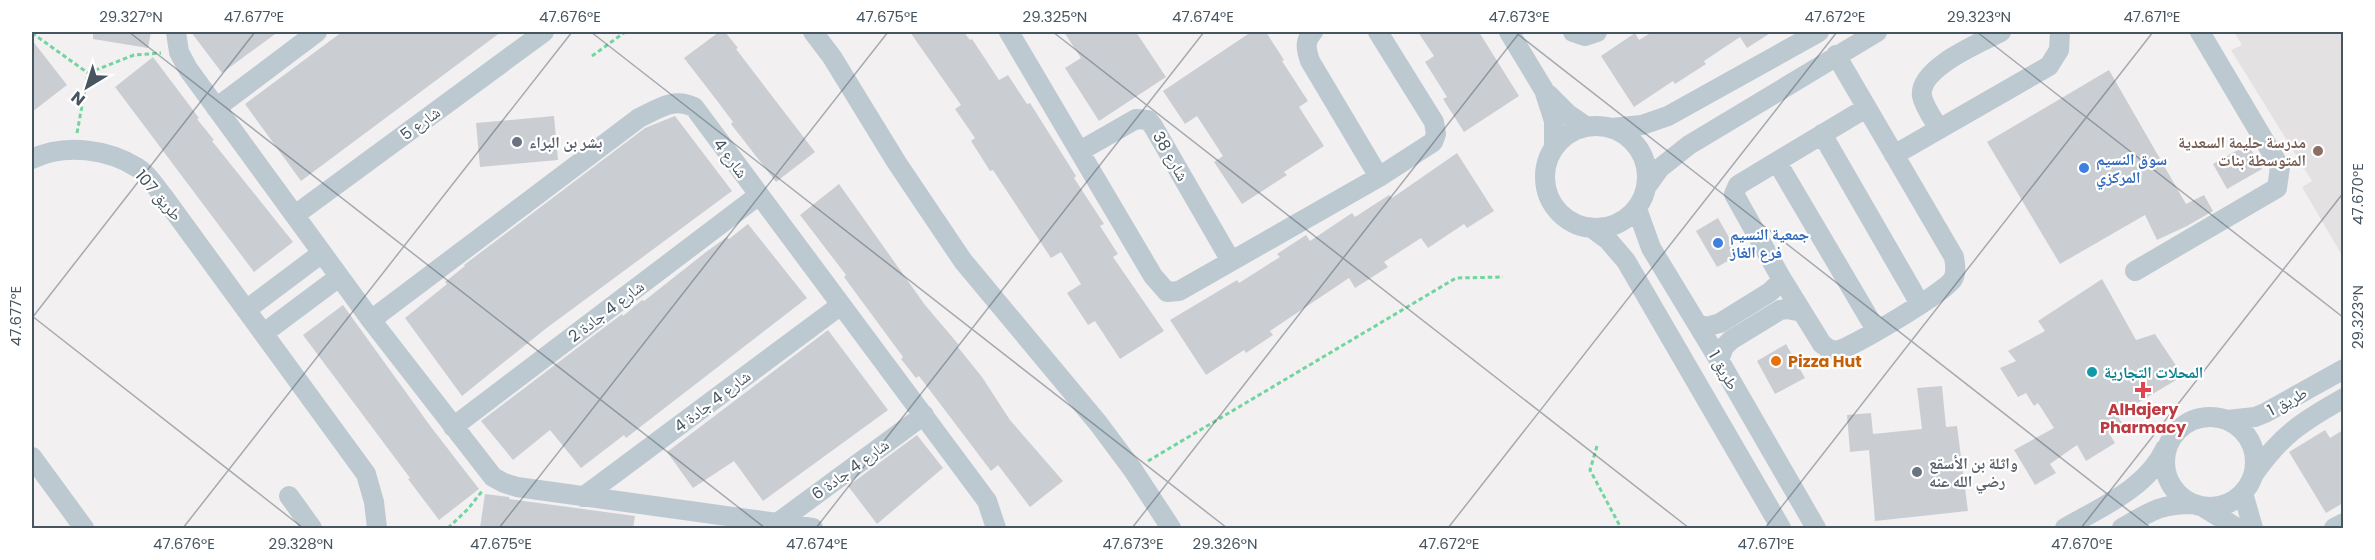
<svg xmlns="http://www.w3.org/2000/svg" width="2375" height="560" font-family="Poppins,'Noto Naskh Arabic',sans-serif">
<style>
.education{fill:#e4e1e3}
.building{fill:#caced3}
.lines{fill:none;stroke-linecap:round;stroke-linejoin:round}
.path{stroke:#70d59e;stroke-width:3;stroke-dasharray:4.5 3;stroke-linecap:butt}
.minor{stroke:#bdc9d1;stroke-width:20}
.ticks{fill:none;stroke:#465560;stroke-width:1.5;stroke-opacity:0.45}
.worship-dot{fill:#6b7280;stroke:#fff;stroke-width:2}
.education-dot{fill:#8d6e63;stroke:#fff;stroke-width:2}
.shop-dot{fill:#3f7fe0;stroke:#fff;stroke-width:2}
.food-dot{fill:#e8710a;stroke:#fff;stroke-width:2}
.culture-dot{fill:#0f9aa8;stroke:#fff;stroke-width:2}
.health-dot{fill:#e0444e;stroke:#fff;stroke-width:2}
.labels{text-anchor:middle;stroke-width:4.5;stroke-linejoin:round;paint-order:stroke}
.street-label{font-size:16px;fill:#465560;stroke:#fff}
.worship-label{font-size:16px;font-weight:bold;fill:#5b616d;stroke:#fff;text-anchor:start}
.education-label{font-size:16px;font-weight:bold;fill:#785e54;stroke:#fff;text-anchor:end}
.shop-label{font-size:16px;font-weight:bold;fill:#366cbe;stroke:#fff;text-anchor:start}
.food-label{font-size:16px;font-weight:bold;fill:#c56008;stroke:#fff;text-anchor:start}
.culture-label{font-size:16px;font-weight:bold;fill:#0d838f;stroke:#fff;text-anchor:start}
.health-label{font-size:16px;font-weight:bold;fill:#be3a42;stroke:#fff}
.neatline{fill:none;stroke:#465560;stroke-width:2}
.ticks-label{font-size:15px;text-anchor:middle;fill:#465560}
</style>
<rect width="100%" height="100%" fill="#f3f0f1"/>
<path class="education" d="M2234 32H2343V257L2302 187 2312 181 2231 50 2242 45Z"/>
<path class="building" d="M93 32H151L148 48 93 39Z
M191 32H278L222 73Z
M342 32H501L301 181 245 104Z
M719 32H725L738 48 736 49 815 152 776 182 731 124 733 122 718 102 684 58Z
M910 32H964L970 40 972 39 999 80 1008 75 1027 104 1030 103 1076 176 1074 178 1104 224 1100 226 1118 254 1113 257 1164 331 1120 359 1095 321 1088 325 1067 293 1081 284 1061 252 1051 258 993 170 990 171 971 141 975 138 955 109 961 105Z
M1064 32H1136L1166 77 1099 121 1065 68 1081 58Z
M1251 32H1266L1284 60 1282 61 1308 101 1299 107 1324 146 1284 172 1287 175 1242 204 1214 162 1223 156 1197 116 1185 124 1163 91Z
M1418 32H1479L1519 96 1464 132 1443 99 1447 97 1425 62 1434 56Z
M1652 32H1772L1747 48 1740 37 1704 61 1706 64 1675 84 1673 81 1634 107 1601 56 1635 33 1639 40Z
M32 40 67 85 32 112Z
M153 57 199 118 197 119 214 140 212 141 293 242 254 272 115 87Z
M2109 70 2186 204 2204 195 2213 211 2187 226 2157 240 2145 215 2060 264 1987 142Z
M554 116 558 160 480 167 476 123Z
M675 116 732 191 544 330 462 396 405 318 447 284 445 282 465 266 464 265 645 128Z
M2248 144 2262 169 2227 189 2213 164Z
M1457 153 1494 211 1467 228 1464 224 1428 248 1421 238 1384 262 1388 267 1355 288 1349 278 1270 331 1273 335 1246 353 1244 350 1206 375 1170 320 1237 280 1239 283 1280 257 1277 254 1306 235 1310 241 1352 213 1355 217 1389 195 1392 198Z
M839 184 925 305 959 345 957 346 982 377 1010 420 1063 481 1030 507 998 465 991 471 919 376 916 378 901 359 903 357 844 277 846 275 800 215Z
M1718 218 1739 255 1717 267 1696 231Z
M748 224 807 298 626 438 624 435 581 468 550 430 513 460 481 421 622 314 623 316 642 300 644 301 706 252 727 237 729 239Z
M2102 279 2136 340 2155 334 2183 376 2117 415 2124 426 2109 433 2115 443 2086 461 2077 445 2050 464 2056 473 2035 485 2014 450 2054 428 2038 403 2034 406 2026 393 2018 397 2000 368 2016 361 2008 351 2045 331 2038 321Z
M343 305 431 427 479 489 439 520 408 479 410 478 303 335Z
M828 330 888 410 763 501 734 461 693 488 667 452Z
M1786 344 1805 378 1775 394 1757 361Z
M1942 386 1946 427 1957 426 1968 511 1875 521 1869 450 1850 452 1847 415 1871 413 1873 434 1922 429 1917 388Z
M2325 430 2330 438 2343 430V503L2326 513 2289 452Z
M917 435 943 468 877 524 848 486Z
M485 494 509 497V499L635 516 633 528H480Z"/>
<g class="lines">
<path class="path" d="M32 33 88 73
M592 56 625 32
M88 73 134 55 161 53
M77 133 88 73
M1597 446 1590 470 1621 528
M1148 461 1456 278 1503 277
M448 528 468 509 483 490"/>
<path class="minor" d="M176 32 179 52 188 69 371 320 493 477 504 483 517 487 813 528
M813 32 832 57 897 163 963 261 1098 423 1133 470 1171 528
M1009 32 1153 276 1167 292 1179 291 1379 177 1433 142 1436 134 1434 122 1378 32
M1313 32C1304 41 1306 49 1310 61L1379 177
M1509 32 1544 90 1554 121V147
M1573 32 1585 36 1597 32
M1836 55 1954 257C1955 264 1957 272 1953 279 1946 292 1854 346 1839 350 1831 351 1827 348 1822 344L1780 276 1734 194 1738 185 1866 108
M1548 94 1568 114 1587 127
M216 108 317 32
M1545 177a51 51 0 1 1 102 0a51 51 0 1 1-102 0Z
M1611 128 1642 125 1668 116 1819 32
M1939 129C1934 120 1924 107 1922 96 1918 68 1980 43 2001 32
M1822 134 1920 304
M1080 151 1136 119 1148 120 1153 126 1231 261
M1894 155 2049 66 2059 50 2060 32
M32 159C65 143 108 149 138 168 148 174 156 187 163 196L366 474 374 502 377 528
M1777 162 1876 330
M1647 186 1660 168 1689 145 1877 32
M1637 209 1651 248 1719 360 1816 528
M295 215 544 32
M1593 229 1608 240 1626 261 1781 528
M2135 271 2277 188 2280 167 2200 32
M246 310 322 253
M371 320 639 118C658 109 673 97 694 107L987 501 996 528
M1697 324 1706 327 1720 323 1770 292 1779 283 1780 276
M264 333 339 277
M1719 360 1724 347 1731 340 1780 310 1787 309 1802 312
M2165 462a45 45 0 1 1 90 0a45 45 0 1 1-90 0Z
M2227 420 2255 417 2265 413 2344 369
M453 427 759 195
M32 457 84 528
M2254 474C2281 435 2303 421 2344 398
M2243 493 2253 528
M289 496 312 528
M583 497 841 305
M2203 507 2237 528
M776 524 924 415
M2065 528C2101 507 2147 488 2165 449
M2122 528C2150 512 2159 504 2193 504
M2334 528 2344 523"/>
</g>
<path class="ticks" d="M129 32 765 528M591 32 1227 528M1053 32 1689 528M1515 32 2151 528M1977 32 2344 318M32 316 303 528M32 318 255 32M183 528 572 32M499 528 888 32M816 528 1204 32M1132 528 1520 32M1448 528 1837 32M1765 528 2153 32M2081 528 2344 192"/>
<g class="worship-dot">
<circle cx="517" cy="142" r="6"/>
<circle cx="1917" cy="472" r="6"/>
</g>
<circle class="education-dot" cx="2318" cy="151" r="6"/>
<g class="shop-dot">
<circle cx="2084" cy="168" r="6"/>
<circle cx="1718" cy="243" r="6"/>
</g>
<circle class="food-dot" cx="1776" cy="361" r="6"/>
<circle class="culture-dot" cx="2092" cy="372" r="6"/>
<path class="health-dot" d="M2140 381h6v6h6v6h-6v6h-6v-6h-6v-6h6z"/>
<g class="labels">
<g class="street-label">
<text transform="translate(420 123) rotate(-36)" y="6">شارع 5</text>
<text transform="translate(1171 156) rotate(60)" y="6">شارع 38</text>
<text transform="translate(731 158) rotate(53)" y="6">شارع 4</text>
<text transform="translate(159 195) rotate(49)" y="6">طريق 107</text>
<text transform="translate(606 311) rotate(-37)" y="6">شارع 4 جادة 2</text>
<text transform="translate(1724 370) rotate(60)" y="6">طريق 1</text>
<text transform="translate(712 401) rotate(-37)" y="6">شارع 4 جادة 4</text>
<text transform="translate(2287 401) rotate(-28)" y="6">طريق 1</text>
<text transform="translate(850 469) rotate(-36)" y="6">شارع 4 جادة 6</text>
</g>
<g class="worship-label">
<text x="529" y="148">بشر بن البراء</text>
<text x="1929" y="469">واثلة بن الأسقع<tspan x="1929" dy="18">رضي الله عنه</tspan></text>
</g>
<g class="education-label">
<text x="2306" y="148">مدرسة حليمة السعدية<tspan x="2306" dy="18">المتوسطة بنات</tspan></text>
</g>
<g class="shop-label">
<text x="2096" y="165">سوق النسيم<tspan x="2096" dy="18">المركزي</tspan></text>
<text x="1730" y="240">جمعية النسيم<tspan x="1730" dy="18">فرع الغاز</tspan></text>
</g>
<g class="food-label">
<text x="1788" y="367">Pizza Hut</text>
</g>
<g class="culture-label">
<text x="2104" y="378">المحلات التجارية</text>
</g>
<g class="health-label">
<text x="2143" y="415">AlHajery<tspan x="2143" dy="18">Pharmacy</tspan></text>
</g>
</g>
<rect width="2375" height="560" fill="none" stroke="#ffffff" stroke-width="66"/>
<g transform="translate(87 87) rotate(218)" stroke="#ffffff" stroke-width="4.5" paint-order="stroke">
<path d="M0-4.5L10 22L0 15L-10 22Z" fill="#465560"/>
<text y="-9" font-size="16" font-weight="bold" text-anchor="middle" fill="#465560">N</text>
</g>
<rect x="33" y="33" width="2309" height="494" class="neatline"/>
<g class="ticks-label">
<text x="131" y="22">29.327°N</text>
<text x="254" y="22">47.677°E</text>
<text x="570" y="22">47.676°E</text>
<text x="887" y="22">47.675°E</text>
<text x="1055" y="22">29.325°N</text>
<text x="1203" y="22">47.674°E</text>
<text x="1519" y="22">47.673°E</text>
<text x="1835" y="22">47.672°E</text>
<text x="1979" y="22">29.323°N</text>
<text x="2152" y="22">47.671°E</text>
<text transform="translate(2358 194) rotate(-90)" y="5">47.670°E</text>
<text transform="translate(16 316) rotate(-90)" y="5">47.677°E</text>
<text transform="translate(2358 317) rotate(-90)" y="5">29.323°N</text>
<text x="184" y="549">47.676°E</text>
<text x="301" y="549">29.328°N</text>
<text x="501" y="549">47.675°E</text>
<text x="817" y="549">47.674°E</text>
<text x="1133" y="549">47.673°E</text>
<text x="1225" y="549">29.326°N</text>
<text x="1449" y="549">47.672°E</text>
<text x="1766" y="549">47.671°E</text>
<text x="2082" y="549">47.670°E</text>
</g>
</svg>
